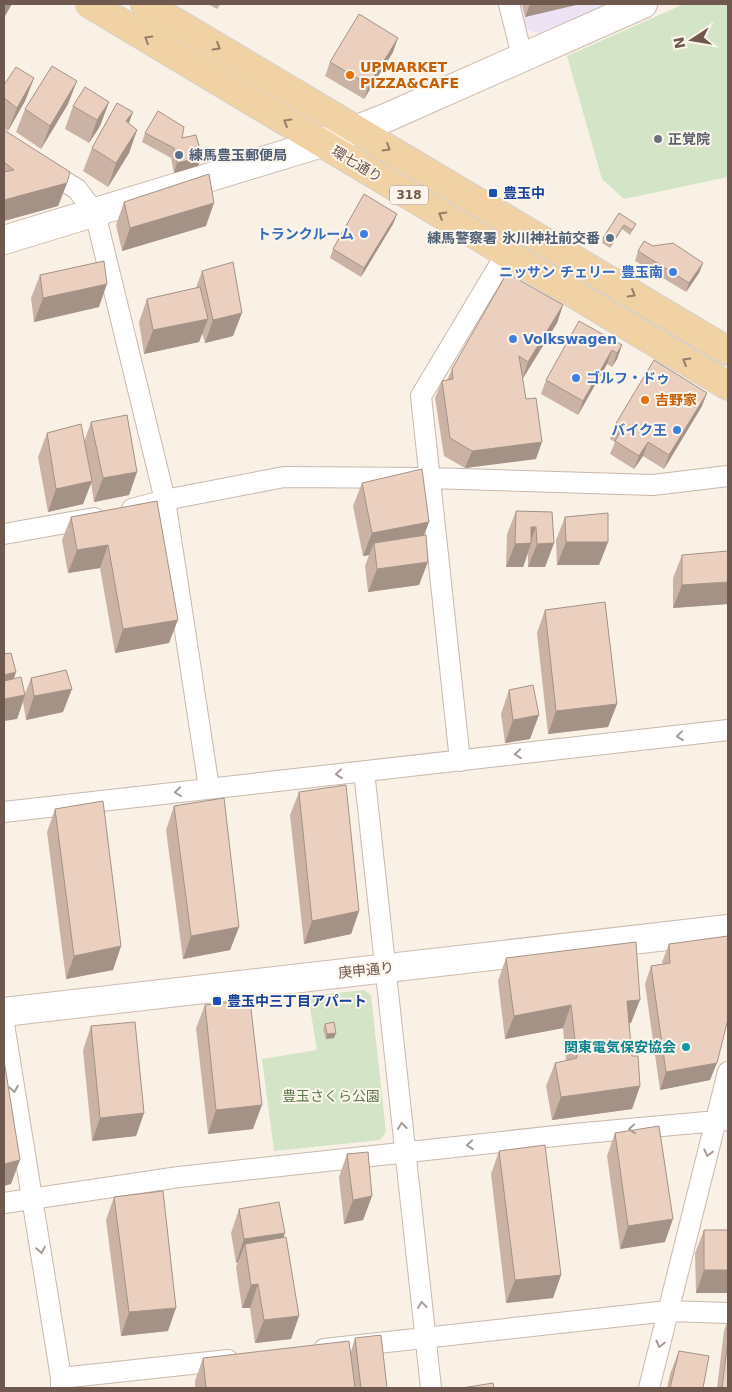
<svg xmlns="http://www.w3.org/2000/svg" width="732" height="1392" font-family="'DejaVu Sans','Noto Sans JP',sans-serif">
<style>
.education{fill:#eee2f5}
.green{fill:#d3e5c6}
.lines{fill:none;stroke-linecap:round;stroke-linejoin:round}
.street-casing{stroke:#c9b8ad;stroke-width:22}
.secondary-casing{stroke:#cdbaae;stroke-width:30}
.primary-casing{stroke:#d7d0cd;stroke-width:30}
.street{stroke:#fff;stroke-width:20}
.secondary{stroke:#fff;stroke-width:28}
.primary{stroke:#f0d2a5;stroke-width:28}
.wall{fill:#cab3a5}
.shaded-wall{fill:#a49286}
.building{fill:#ebd0c0;stroke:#a49286}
.oneway{stroke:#967d68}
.oneway2{stroke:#a99b95}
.food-dot{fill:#e8710a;stroke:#fcf5eb;stroke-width:2}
.worship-dot{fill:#6b7280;stroke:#fcf5eb;stroke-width:2}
.service-dot{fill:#5c6f8a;stroke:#fcf5eb;stroke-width:2}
.transit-dot{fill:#1a4fb4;stroke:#fcf5eb;stroke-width:2}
.shop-dot{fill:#3f7fe0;stroke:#fcf5eb;stroke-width:2}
.culture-dot{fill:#0f9aa8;stroke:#fcf5eb;stroke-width:2}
.labels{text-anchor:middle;stroke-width:4;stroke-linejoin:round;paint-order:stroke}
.shield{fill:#fcf5eb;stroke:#99877d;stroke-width:1}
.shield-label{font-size:12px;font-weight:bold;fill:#6f584e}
.food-label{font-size:14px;font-weight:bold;fill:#c56008;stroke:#fcf5eb;text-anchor:start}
.worship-label{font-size:14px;font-weight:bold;fill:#5b616d;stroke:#fcf5eb;text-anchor:start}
.service-label{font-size:14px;font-weight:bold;fill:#4e5e75;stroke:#fcf5eb;text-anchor:start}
.street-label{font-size:14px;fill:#6f584e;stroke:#fcf5eb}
.transit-label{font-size:14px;font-weight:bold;fill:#164399;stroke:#fcf5eb;text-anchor:start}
.shop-label{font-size:14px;font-weight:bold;fill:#366cbe;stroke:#fcf5eb;text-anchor:end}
.culture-label{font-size:14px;font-weight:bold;fill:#0d838f;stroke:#fcf5eb;text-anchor:end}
.park-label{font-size:14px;fill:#59794a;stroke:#fcf5eb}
</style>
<rect width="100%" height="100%" fill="#f9f1e5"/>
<path class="education" d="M520 4H610L542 35 525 29Z"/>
<path class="green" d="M684 4H728V177L624 199 602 179 567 56Z
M364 990 371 995 386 1132 380 1140 274 1151 262 1059 317 1050 308 996Z"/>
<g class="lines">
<defs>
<path id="street" d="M509 4 522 56
M4 145 77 189 95 213 165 500 209 788
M132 509 165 500 284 477 430 478 653 485 728 476
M4 534 94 518
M460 761 421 396 506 254
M364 771 431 1388
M4 812 728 730
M4 1024 61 1378V1388
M4 1203 179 1177 574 1134 728 1120
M324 1349 668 1311 728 1313
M61 1378 228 1360
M649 1388 728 1072"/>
<path id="secondary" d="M4 240 322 143 388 117 643 4
M4 1012 728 929"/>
<path id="primary" d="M90 4 728 386
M145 4 728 351"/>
</defs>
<use href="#street" class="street-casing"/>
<use href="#secondary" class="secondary-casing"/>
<use href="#primary" class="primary-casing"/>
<use href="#street" class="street"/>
<use href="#secondary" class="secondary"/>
<use href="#primary" class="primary"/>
</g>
<path class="wall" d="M208 4H221L217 9Z
M522 4H580L525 17Z
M393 52 364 99 325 76 330 62Z
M34 78 25 101 8 131 4 128V85Z
M109 102 100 126 89 143 65 129 73 106Z
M68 104 41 149 16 132 25 109Z
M133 112 129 123 137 130 129 153 108 187 83 171 92 148Z
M4 130 67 183 58 206 4 221Z
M145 133 182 138 202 157 198 166 174 173 171 158 142 142Z
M124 202 206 226 122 251 116 225Z
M619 213 634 228 630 235 622 229 610 248 602 243 603 238Z
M397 214 393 224 361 277 330 258 333 249Z
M653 246 703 263 699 273 686 292 635 261 638 251Z
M202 271 233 336 205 343 202 333 199 342 144 354 139 322 147 299 196 288Z
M40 275 99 307 34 322 31 298Z
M563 305 557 323 522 378 536 459 465 468 444 456 435 398 442 381 447 380 452 369Z
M622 345 617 359 612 367 607 364 578 415 541 394 546 380Z
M702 406 664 469 643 456 634 469 610 454 615 442 610 439 615 425Z
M91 422 137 472 129 495 94 502 91 483 83 504 48 512 38 457 47 433 84 442Z
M362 483 429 522 424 535 419 585 368 592 365 566 369 555 363 556 353 506Z
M157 501 169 643 115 653 100 568 68 573 62 540 71 517Z
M516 511 552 512 554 543 545 567H528V554L523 567H506L507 534Z
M565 517 608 542 599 565H557L556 540Z
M682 555 728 604 673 608V578Z
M545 610 617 704 608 727 548 734 537 633Z
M4 654 16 672 14 678 25 694 31 678 63 712 26 720 23 702 17 719Z
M509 690 530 739 505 743 501 714Z
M299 792 359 911 351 934 304 944 290 815Z
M174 806 239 927 230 950 183 959 166 830Z
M55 809 121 946 113 970 66 979 47 832Z
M669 944 710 1080 660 1090 645 984 651 966 663 964 662 962Z
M506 958 631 1023H629L632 1056 640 1086 632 1109 552 1120 546 1086 555 1063 566 1061 563 1028 505 1039 498 981Z
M205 1005 253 1129 208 1134 196 1028Z
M325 1024 334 1038 326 1039 323 1029Z
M91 1026 144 1113 136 1136 92 1141 83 1050Z
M615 1133 665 1242 620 1249 607 1156Z
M499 1151 561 1275 553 1298 506 1303 491 1174Z
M347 1154 372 1196 363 1220 344 1224 339 1177Z
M114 1197 168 1331 121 1336 106 1220Z
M239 1209 285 1233 283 1238 299 1316 291 1339 255 1343 250 1308H242L236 1267 238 1262 236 1263 231 1233Z
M704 1230H728V1293H696L695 1253Z
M728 1319V1388H717L724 1331Z
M355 1338 387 1388H195V1381L203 1358 351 1351Z
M679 1351 703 1388H667L670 1374Z"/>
<path class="shaded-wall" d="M6 4H12L4 18V8Z
M530 4H580L525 17Z
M398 38 393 52 364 99 369 85Z
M34 78 25 101 8 131 17 108Z
M77 81 68 104 41 149 50 126Z
M109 102 100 126 89 143 97 120Z
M133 112 124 135 126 121Z
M137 130 129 153 108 187 116 163Z
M202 157 198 166 174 173 177 163Z
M67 183 58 206 4 221V200Z
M214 203 206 226 122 251 130 228Z
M397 214 393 224 361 277 364 268Z
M624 225 622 229 610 248 612 243Z
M703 263 699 273 686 292 689 283Z
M107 284 99 307 34 322 43 298Z
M563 305 557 323 522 380 528 362Z
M242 313 233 336 205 343 213 320Z
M208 319 199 342 144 354 153 330Z
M622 345 617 359 612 367 617 353Z
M612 350 607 364 578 415 583 401Z
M707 393 702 406 664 469 669 455Z
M542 442 536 459 465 468 472 451Z
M648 442 643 456 634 469 639 456Z
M137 472 129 495 94 502 103 478Z
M92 481 83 504 48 512 56 489Z
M429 522 420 545 374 543 369 555 363 556 372 533Z
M531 527H536L530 543H531L523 567H506L515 544Z
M566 542H608L599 565H557Z
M554 543 545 567H528L537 544Z
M108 545 100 568 68 573 77 550Z
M428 562 419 585 368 592 377 569Z
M728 582V604L673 608 682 585Z
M178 620 169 643 115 653 123 629Z
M16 672 8 696 4 697V675Z
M72 689 63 712 26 720 34 696Z
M25 695 17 719 4 721V699Z
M617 704 608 727 548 734 556 711Z
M539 715 530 739 505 743 513 720Z
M359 911 351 934 304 944 312 921Z
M239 927 230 950 183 959 191 936Z
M121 946 113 970 66 979 74 956Z
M640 1000 631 1023 618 1025 627 1001Z
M571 1005 563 1028 505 1039 514 1016Z
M336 1033 334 1038 326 1039 327 1034Z
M717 1063 710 1080 660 1090 666 1072Z
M640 1086 632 1109 552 1120 561 1097Z
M262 1105 253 1129 208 1134 216 1110Z
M144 1113 136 1136 92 1141 100 1118Z
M20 1160 11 1184 4 1186V1164Z
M372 1196 363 1220 344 1224 353 1200Z
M673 1219 665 1242 620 1249 628 1226Z
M285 1233 276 1256 245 1244 238 1262 236 1263 244 1239Z
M704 1270H728V1293H696Z
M561 1275 553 1298 506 1303 515 1280Z
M258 1284 250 1308H242L251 1285Z
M176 1308 168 1331 121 1336 129 1312Z
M299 1316 291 1339 255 1343 264 1320Z"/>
<path class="building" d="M359 14 398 38 369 85 330 62Z
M52 66 77 81 50 126 25 109Z
M16 67 34 78 17 108 4 98V85Z
M85 87 109 102 97 120 73 106Z
M117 103 133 112 126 121 137 130 116 163 92 148Z
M158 111 184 127 182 138 196 135 202 157 177 163 174 148 145 133Z
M4 130 70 172 67 183 4 200V172L14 170 4 162Z
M209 174 214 203 130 228 124 202Z
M364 194 397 214 364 268 333 249Z
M619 213 636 224 632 230 624 225 612 243 603 238Z
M644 241 653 246 673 243 703 263 689 283 638 251Z
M104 261 107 284 43 298 40 275Z
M233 262 242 313 213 320 202 271Z
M507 273 563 305 528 362 519 356 526 399 536 398 542 442 472 451 450 438 442 381 453 379 452 369Z
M200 287 208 319 153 330 147 299Z
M579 321 622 345 617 353 612 350 583 401 546 380Z
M654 360 707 393 669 455 648 442 639 456 615 441 622 429 615 425Z
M127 415 137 472 103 478 91 422Z
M81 424 92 481 56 489 47 433Z
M422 469 429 522 372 533 362 483Z
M157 501 178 620 123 629 108 545 77 550 71 517Z
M516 511 552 512 554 543 537 544 536 527H531V543L515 544Z
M608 513V542H566L565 517Z
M426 535 428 562 377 569 374 543Z
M728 551V582L682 585V555Z
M605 602 617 704 556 711 545 610Z
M11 653 16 672 4 675V654Z
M66 670 72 689 34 696 31 678Z
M21 677 25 695 4 699V681Z
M533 685 539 715 513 720 509 690Z
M346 785 359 911 312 921 299 792Z
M224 798 239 927 191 936 174 806Z
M103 801 121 946 74 956 55 809Z
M728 936V1019L717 1063 666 1072 651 966 670 963 669 944Z
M636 942 640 1000 627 1001 632 1056H638L640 1086 561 1097 555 1063 577 1058 571 1005 514 1016 506 958Z
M250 1000 262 1105 216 1110 205 1005Z
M135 1022 144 1113 100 1118 91 1026Z
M334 1022 336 1033 327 1034 325 1024Z
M4 1060 20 1160 4 1164Z
M659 1126 673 1219 628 1226 615 1133Z
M545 1145 561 1275 515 1280 499 1151Z
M368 1152 372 1196 353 1200 347 1154Z
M163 1191 176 1308 129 1312 114 1197Z
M279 1202 285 1233 244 1239 239 1209Z
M704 1230H728V1270H704Z
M286 1237 299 1316 264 1320 258 1284 251 1285 245 1244Z
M381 1335 387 1388H361L355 1338Z
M728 1340V1388H722Z
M349 1341 355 1388H206L203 1358Z
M679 1351 709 1356 703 1388H670Z
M493 1383 494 1388H462Z"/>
<defs><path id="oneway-chevron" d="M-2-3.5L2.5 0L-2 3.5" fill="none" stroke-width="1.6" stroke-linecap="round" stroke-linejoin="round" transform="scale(1.25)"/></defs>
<g class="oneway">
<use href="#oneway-chevron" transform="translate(148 39) rotate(-149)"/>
<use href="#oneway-chevron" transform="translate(217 47) rotate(31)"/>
<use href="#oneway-chevron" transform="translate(287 122) rotate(-149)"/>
<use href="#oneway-chevron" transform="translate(387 148) rotate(31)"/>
<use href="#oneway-chevron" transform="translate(442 215) rotate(-149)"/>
<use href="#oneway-chevron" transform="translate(632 294) rotate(31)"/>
<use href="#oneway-chevron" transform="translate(686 361) rotate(-149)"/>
</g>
<g class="oneway2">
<use href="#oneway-chevron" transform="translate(680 736) rotate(174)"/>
<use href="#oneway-chevron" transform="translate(518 754) rotate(174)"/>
<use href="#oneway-chevron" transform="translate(339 774) rotate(174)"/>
<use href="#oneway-chevron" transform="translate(178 792) rotate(174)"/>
<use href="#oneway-chevron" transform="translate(14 1089) rotate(81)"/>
<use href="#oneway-chevron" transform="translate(402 1126) rotate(-96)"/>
<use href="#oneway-chevron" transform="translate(632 1129) rotate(175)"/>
<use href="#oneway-chevron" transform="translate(470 1145) rotate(174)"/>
<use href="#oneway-chevron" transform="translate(708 1153) rotate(104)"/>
<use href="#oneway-chevron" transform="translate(41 1250) rotate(81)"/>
<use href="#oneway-chevron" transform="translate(422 1305) rotate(-96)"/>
<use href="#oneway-chevron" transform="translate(660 1344) rotate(104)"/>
</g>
<g class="food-dot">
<circle cx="350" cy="75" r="5"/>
<circle cx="645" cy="400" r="5"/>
</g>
<circle class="worship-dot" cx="658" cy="139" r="5"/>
<g class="service-dot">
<circle cx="179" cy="155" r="5"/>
<circle cx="610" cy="238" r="5"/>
</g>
<g class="transit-dot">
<rect x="488" y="188" width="10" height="10" rx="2.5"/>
<rect x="212" y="996" width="10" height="10" rx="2.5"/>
</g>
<g class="shop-dot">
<circle cx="364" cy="234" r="5"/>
<circle cx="673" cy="272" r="5"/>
<circle cx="513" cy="339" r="5"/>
<circle cx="576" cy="378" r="5"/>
<circle cx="677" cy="430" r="5"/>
</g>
<circle class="culture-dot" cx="686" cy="1047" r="5"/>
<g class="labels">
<rect class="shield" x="390" y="185.5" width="38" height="19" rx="4"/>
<g class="shield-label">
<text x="409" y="199">318</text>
</g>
<g class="food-label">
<text x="360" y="72">UPMARKET<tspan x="360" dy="16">PIZZA&amp;CAFE</tspan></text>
<text x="655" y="405">吉野家</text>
</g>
<g class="worship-label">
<text x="668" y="144">正覚院</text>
</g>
<g class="service-label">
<text x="189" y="160">練馬豊玉郵便局</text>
<text x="600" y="243" text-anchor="end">練馬警察署 氷川神社前交番</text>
</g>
<g class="street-label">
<text transform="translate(357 164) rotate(31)" y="5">環七通り</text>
<text transform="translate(366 970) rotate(-6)" y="5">庚申通り</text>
</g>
<g class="transit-label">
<text x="503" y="198">豊玉中</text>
<text x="227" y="1006">豊玉中三丁目アパート</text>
</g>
<g class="shop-label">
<text x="354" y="239">トランクルーム</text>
<text x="663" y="277">ニッサン チェリー 豊玉南</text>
<text x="523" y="344" text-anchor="start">Volkswagen</text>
<text x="586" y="383" text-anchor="start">ゴルフ・ドゥ</text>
<text x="667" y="435">バイク王</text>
</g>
<g class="culture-label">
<text x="676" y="1052">関東電気保安協会</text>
</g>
<g class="park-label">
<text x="331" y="1101">豊玉さくら公園</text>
</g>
</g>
<rect width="732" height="1392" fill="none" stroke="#6f584e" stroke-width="10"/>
<g transform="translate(692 40) rotate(258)" stroke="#fcf5eb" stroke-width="4" paint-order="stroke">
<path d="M0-4L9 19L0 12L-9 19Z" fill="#6f584e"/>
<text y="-8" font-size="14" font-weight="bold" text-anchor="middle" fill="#6f584e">N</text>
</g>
</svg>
